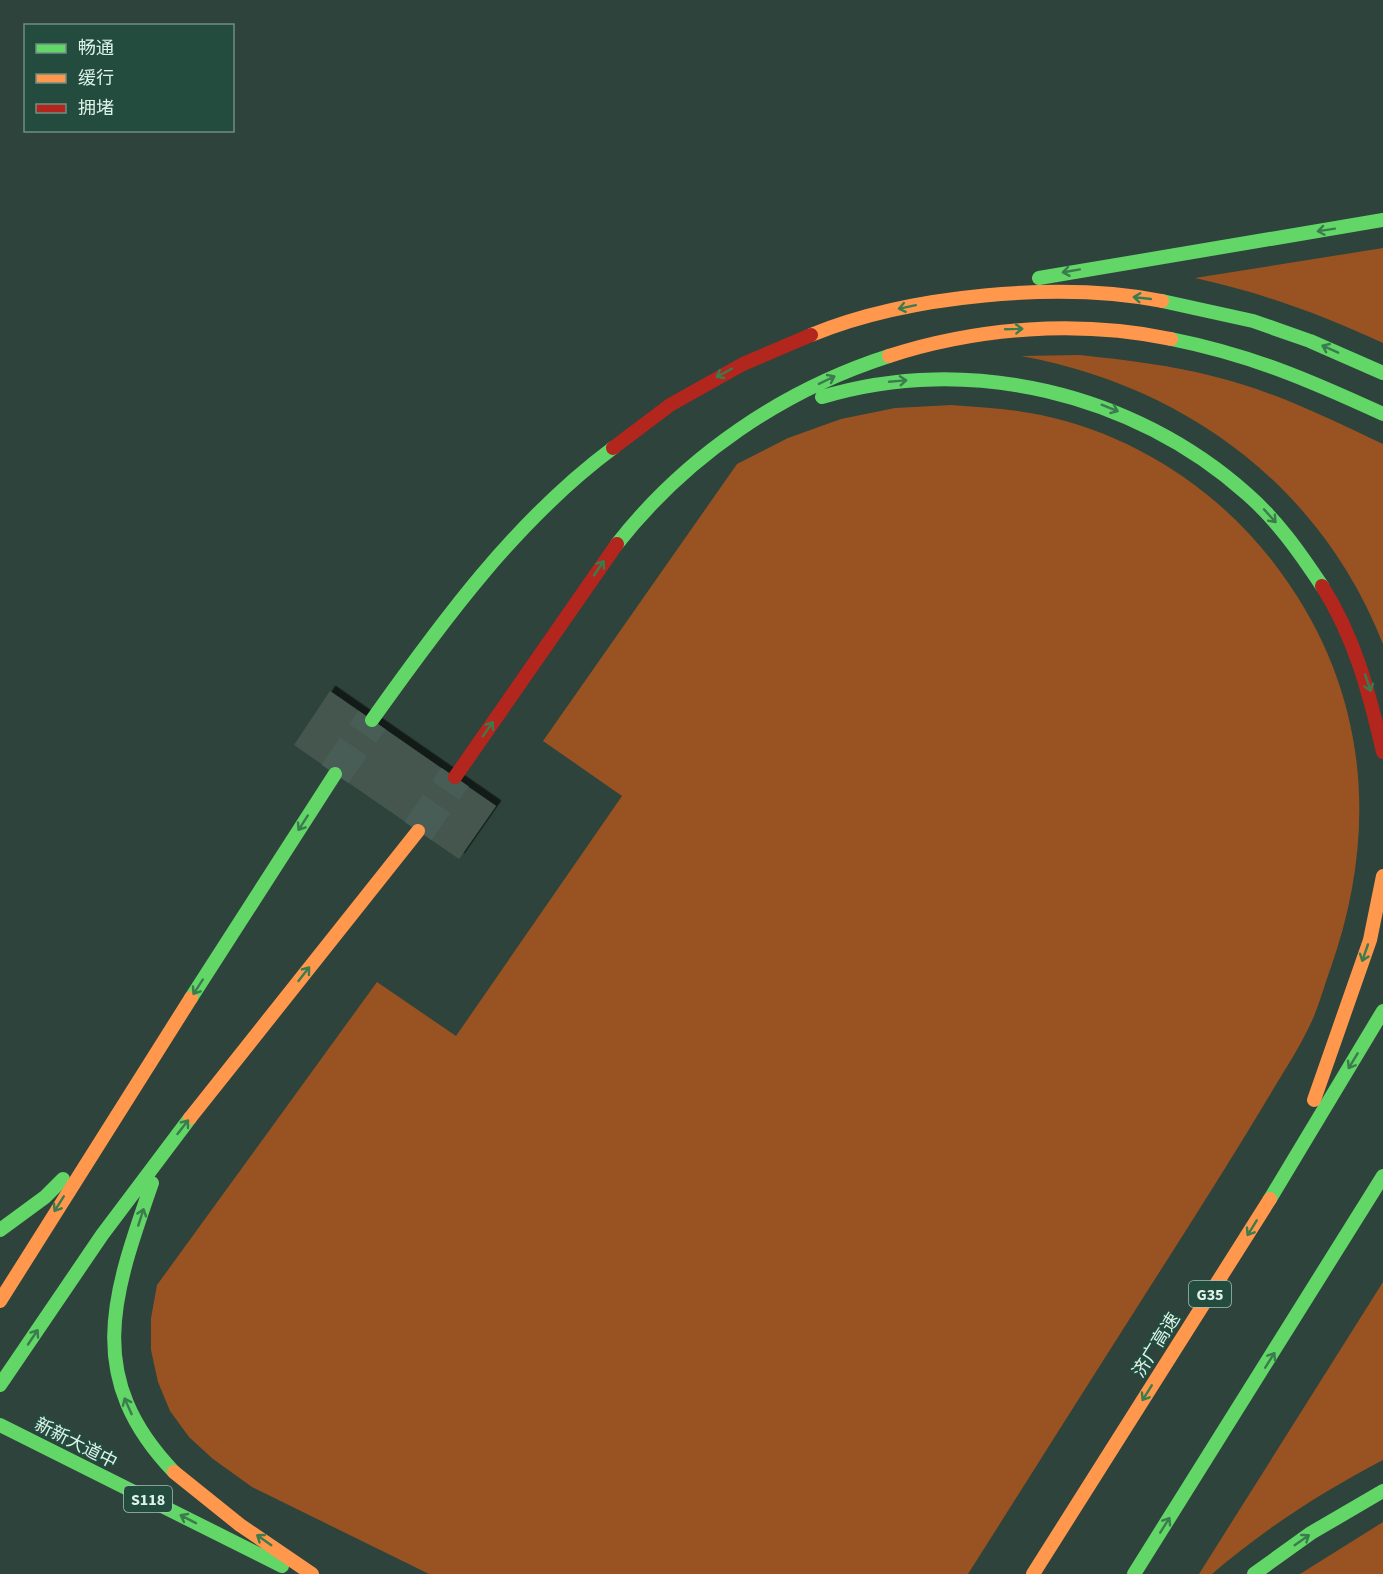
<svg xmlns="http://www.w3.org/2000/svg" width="1383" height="1574" font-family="'Source Sans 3','Noto Sans SC',sans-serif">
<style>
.forest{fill:#995222}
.building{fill:#455750;filter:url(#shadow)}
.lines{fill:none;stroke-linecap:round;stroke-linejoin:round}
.highway-tunnel{stroke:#475d55;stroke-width:33;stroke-dasharray:33 16;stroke-linecap:butt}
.fast{stroke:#63d668;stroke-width:14}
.slow{stroke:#ff974d;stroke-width:14}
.jam{stroke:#b3261e;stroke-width:14}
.oneway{stroke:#3a7c4d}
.labels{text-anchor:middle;stroke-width:4.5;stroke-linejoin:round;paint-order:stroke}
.shield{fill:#244c3e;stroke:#a6c1b6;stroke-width:1.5}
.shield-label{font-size:16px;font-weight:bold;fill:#ddf3ea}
.street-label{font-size:18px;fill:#ddf3ea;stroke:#244c3e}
</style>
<defs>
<filter id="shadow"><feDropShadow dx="5.5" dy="-5.5" stdDeviation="0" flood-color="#0009"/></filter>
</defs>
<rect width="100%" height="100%" fill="#2d433b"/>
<path class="forest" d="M1383 248V343C1320 314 1263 293 1195 278Z
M1080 355C1125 360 1171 365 1216 377 1274 391 1329 419 1383 444V644C1321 486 1185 386 1021 356Z
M951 405C981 407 1011 409 1041 415 1137 435 1225 494 1282 574 1369 694 1379 833 1330 970 1323 989 1318 1010 1309 1027 1298 1050 1284 1071 1271 1093 1239 1147 1205 1200 1171 1254 1103 1360 1036 1467 968 1574H429L252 1487 213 1459 189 1437 170 1411 158 1382 151 1350V1318L157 1285 377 982 456 1036 622 796 543 741 737 464 788 438 841 419 895 408Z
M1383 1282V1460C1322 1492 1264 1529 1212 1574H1199Z
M1383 1522V1574H1300Z"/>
<path class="building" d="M330 691 496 806 459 859 294 745Z"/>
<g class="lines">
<path class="highway-tunnel" d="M335 774 372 720
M418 831 455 777"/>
<path class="fast" d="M1039 278 1383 220
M1162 301 1253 321 1310 341 1383 373
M1171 339C1251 355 1309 380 1383 414
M822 397C968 353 1134 393 1247 494 1277 520 1300 553 1322 586
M617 544C686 456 783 390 889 356
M372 720C441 623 516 520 613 448
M191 998 335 774
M152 1183C114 1293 82 1376 174 1472
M1270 1199 1383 1011
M0 1230 45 1197 63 1179
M0 1385 102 1235 190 1118
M0 1425 282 1566
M1134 1574 1383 1176
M1254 1574 1311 1533 1383 1491"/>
<path class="slow" d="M811 335C908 295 1060 281 1162 301
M889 356C979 327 1078 320 1171 339
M1314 1100 1370 940 1383 876
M190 1118 418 831
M0 1301 191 998
M174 1472 240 1525 312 1574
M1033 1574 1270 1199"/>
<path class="jam" d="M613 448 670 405 743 364 811 335
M1322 586C1355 638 1369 692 1383 752
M455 777 617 544"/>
</g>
<defs><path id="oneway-shaft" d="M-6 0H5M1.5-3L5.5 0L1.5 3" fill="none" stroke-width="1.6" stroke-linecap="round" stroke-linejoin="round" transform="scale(1.5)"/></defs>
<g class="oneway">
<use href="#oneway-shaft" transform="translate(1326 230) rotate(171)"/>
<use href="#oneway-shaft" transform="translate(1071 271) rotate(170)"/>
<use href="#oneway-shaft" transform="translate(1142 298) rotate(-174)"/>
<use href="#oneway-shaft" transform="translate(907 307) rotate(168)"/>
<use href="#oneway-shaft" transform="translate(1014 329) rotate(-2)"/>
<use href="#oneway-shaft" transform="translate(1330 349) rotate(-156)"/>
<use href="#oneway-shaft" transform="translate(724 373) rotate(152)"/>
<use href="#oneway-shaft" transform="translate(827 380) rotate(-26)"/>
<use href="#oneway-shaft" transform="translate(898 381) rotate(-5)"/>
<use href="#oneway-shaft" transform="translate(1110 408) rotate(22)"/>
<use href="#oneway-shaft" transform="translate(1270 516) rotate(48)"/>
<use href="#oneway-shaft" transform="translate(599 568) rotate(-56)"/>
<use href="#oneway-shaft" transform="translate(1368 683) rotate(71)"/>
<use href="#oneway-shaft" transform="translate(488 729) rotate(-55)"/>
<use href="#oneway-shaft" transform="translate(303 823) rotate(123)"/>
<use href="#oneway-shaft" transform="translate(1365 953) rotate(109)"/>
<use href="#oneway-shaft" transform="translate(304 974) rotate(-52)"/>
<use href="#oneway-shaft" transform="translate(198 987) rotate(123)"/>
<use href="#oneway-shaft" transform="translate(1353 1061) rotate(121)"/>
<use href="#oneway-shaft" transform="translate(183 1127) rotate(-52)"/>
<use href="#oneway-shaft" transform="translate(59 1204) rotate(122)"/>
<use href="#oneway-shaft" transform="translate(141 1217) rotate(-72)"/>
<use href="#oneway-shaft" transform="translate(1252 1228) rotate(122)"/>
<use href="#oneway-shaft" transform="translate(33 1337) rotate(-56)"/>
<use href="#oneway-shaft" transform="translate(1270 1360) rotate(-58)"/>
<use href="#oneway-shaft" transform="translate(1147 1393) rotate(122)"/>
<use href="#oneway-shaft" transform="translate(128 1406) rotate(-114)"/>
<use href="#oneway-shaft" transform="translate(188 1519) rotate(-153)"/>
<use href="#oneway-shaft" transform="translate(1165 1525) rotate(-58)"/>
<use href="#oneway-shaft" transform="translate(264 1540) rotate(-145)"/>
<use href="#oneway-shaft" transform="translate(1302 1540) rotate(-35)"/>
</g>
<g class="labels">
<g class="shield">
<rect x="1189" y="1281" width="42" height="26" rx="4.5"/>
<rect x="124" y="1486" width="48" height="26" rx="4.5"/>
</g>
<g class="shield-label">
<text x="1210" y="1300">G35</text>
<text x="148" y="1505">S118</text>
</g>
<g class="street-label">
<text transform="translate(1156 1345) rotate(-58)" y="6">济广高速</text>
<text transform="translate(76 1443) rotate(27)" y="6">新新大道中</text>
</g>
</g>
<rect x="24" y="24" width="210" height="108" fill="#244c3e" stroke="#6e8f83" stroke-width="1.5"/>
<rect x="36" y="44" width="30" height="9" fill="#63d668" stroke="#6e8f83" stroke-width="1.5"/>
<text x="78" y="54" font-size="18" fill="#ddf3ea">畅通</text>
<rect x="36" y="74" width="30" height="9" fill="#ff974d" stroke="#6e8f83" stroke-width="1.5"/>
<text x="78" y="84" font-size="18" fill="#ddf3ea">缓行</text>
<rect x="36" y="104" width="30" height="9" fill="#b3261e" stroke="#6e8f83" stroke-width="1.5"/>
<text x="78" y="114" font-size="18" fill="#ddf3ea">拥堵</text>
</svg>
